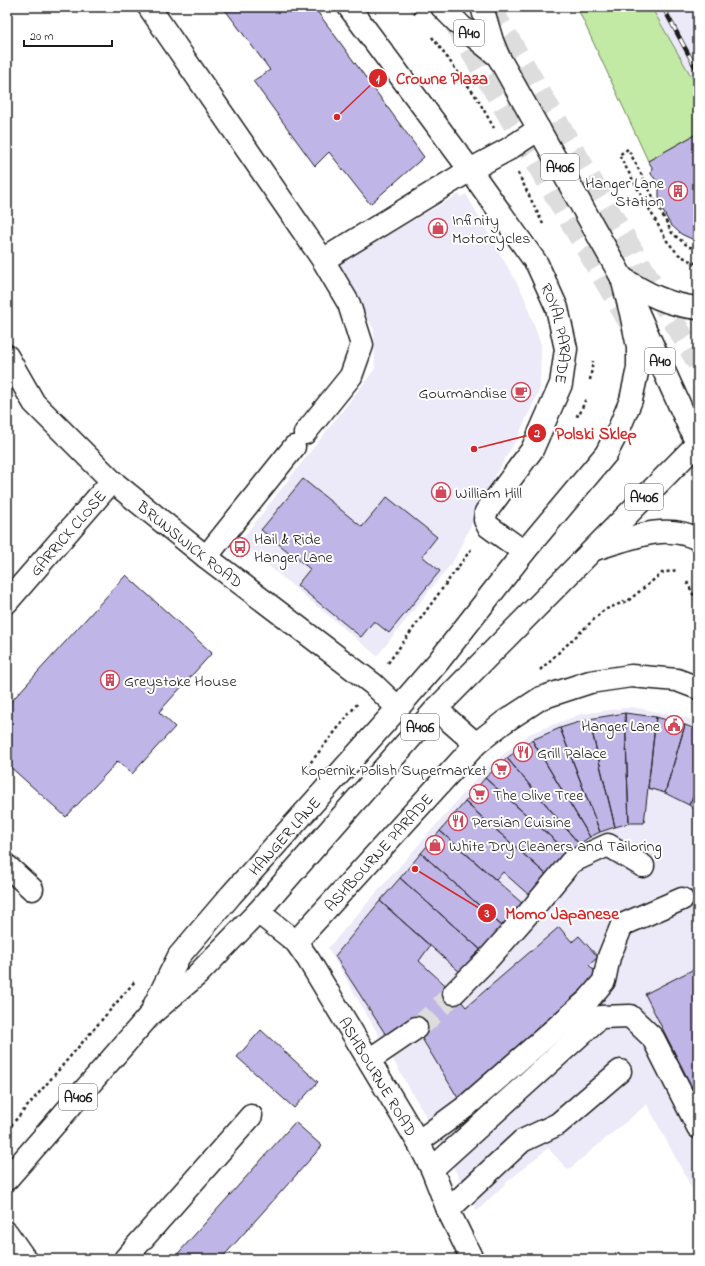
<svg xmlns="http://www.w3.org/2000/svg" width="705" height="1266" font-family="'Indie Flower',sans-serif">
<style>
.built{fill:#ece9f8}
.green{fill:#c3eaa5;stroke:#708360}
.building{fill:#c0b5e7;stroke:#1c1c1c}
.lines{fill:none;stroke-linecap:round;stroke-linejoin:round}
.minor-tunnel{stroke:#ddd;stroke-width:22;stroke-dasharray:22 11;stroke-linecap:butt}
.highway-tunnel{stroke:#ddd;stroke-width:22;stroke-dasharray:22 11;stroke-linecap:butt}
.minor-casing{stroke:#1c1c1c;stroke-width:25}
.highway-casing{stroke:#1c1c1c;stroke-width:25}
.path{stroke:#1c1c1c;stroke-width:2.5;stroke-dasharray:3 3;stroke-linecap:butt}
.minor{stroke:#fff;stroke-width:22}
.highway{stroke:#fff;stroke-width:22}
.rail-casing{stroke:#1c1c1c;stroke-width:4.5}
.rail{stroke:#fff;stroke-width:3;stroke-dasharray:9;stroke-linecap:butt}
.labels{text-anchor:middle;stroke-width:4;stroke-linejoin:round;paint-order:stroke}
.shield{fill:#fff;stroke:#606060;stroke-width:1}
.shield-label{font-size:15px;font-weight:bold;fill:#1c1c1c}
.poi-label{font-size:16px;fill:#1c1c1c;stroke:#fff;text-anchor:start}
.street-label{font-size:16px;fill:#1c1c1c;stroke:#fff}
.leader{fill:none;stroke:#d62828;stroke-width:1.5}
.callout-dot{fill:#d62828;stroke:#fff;stroke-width:1.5}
.mark-label{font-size:12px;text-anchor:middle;font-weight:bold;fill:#fff}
.callout-label{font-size:17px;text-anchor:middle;font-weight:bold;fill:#d62828;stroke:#fff;stroke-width:4;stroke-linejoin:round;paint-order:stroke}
</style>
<rect width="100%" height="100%" fill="#fff"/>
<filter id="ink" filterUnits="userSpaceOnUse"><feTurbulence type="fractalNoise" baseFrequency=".025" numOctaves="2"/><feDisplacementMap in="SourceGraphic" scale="8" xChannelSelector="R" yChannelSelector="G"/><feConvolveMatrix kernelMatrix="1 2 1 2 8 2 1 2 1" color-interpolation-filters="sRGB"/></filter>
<g filter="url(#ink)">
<path class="built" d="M651 7H698V88Z
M459 194 461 197 466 194 523 294 541 345 540 389 518 436 493 480 454 560 377 656 240 542 375 369 374 330 367 317 362 320 337 275 339 263Z
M632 707 684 717 698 723V1197L697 1198 647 1104 568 1170 548 1148 508 1181 477 1211 432 1127 328 948 485 769 529 734 581 714Z"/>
<path class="green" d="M577 7H651L698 88V133L648 161Z"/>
<path class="building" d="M223 7H314L424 157 370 204 329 152 315 166 253 81 270 70Z
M698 133V241L694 240 681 234 670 224 663 211 659 197V184L651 174 652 167 648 161Z
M303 479 362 527 387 497 437 537 422 556 440 571 389 633 374 621 361 637 297 585 310 569 261 530Z
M126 575 212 653 159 712 175 727 132 774 118 761 66 817 7 764V706Z
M625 713 629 823 615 827 589 719Z
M625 713 656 717 644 823H629Z
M656 717 685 725 665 793 648 788Z
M589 719 615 827 600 832 560 728Z
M685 725 698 730V787L689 805 665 793Z
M560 728 600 832 590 837 532 740Z
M532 740 590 837 579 844 507 758Z
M507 758 579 844 569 853 485 778Z
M485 778 569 853 548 876 465 802Z
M698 787V812L689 805Z
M465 802 548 876 530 896 503 872 496 880 440 831Z
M440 831 523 904 503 927 421 853Z
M421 853 503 927 482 951 400 878Z
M400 878 482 951 462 974 380 901Z
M380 901 430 946 419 961 454 993 466 1007 559 927 572 942 579 936 598 957 589 965 598 975 458 1098 412 1022 388 1038 335 956Z
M698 967V1099L645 994Z
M261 1030 318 1082 294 1108 237 1057Z
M295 1122 322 1146 221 1259H173Z"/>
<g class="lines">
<path class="minor-tunnel" d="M416 1028 427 1020 454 993"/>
<path class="highway-tunnel" d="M490 7 698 363
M453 20 632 327"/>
<defs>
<g id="minor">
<path d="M149 7 323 260 470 170 507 150 539 129"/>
<path id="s1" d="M349 7 470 170 537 264 557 308 566 349 561 384 532 450 486 512 485 520 488 526 524 552"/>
<path id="s2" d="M7 356 34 403 112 481 206 557 373 684 398 708"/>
<path d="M305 433 351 376 362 345 349 304 323 260"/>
<path d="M206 557 294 447"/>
<path id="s3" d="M7 602 112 481"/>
<path d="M436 709 476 744"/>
<path d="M7 866 32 889"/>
<path id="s4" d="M258 912 296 942 308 959 418 1142 432 1169 448 1210 472 1259"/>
<path id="s5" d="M296 942 476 744 504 722 541 698 590 682 631 676 677 680 698 688"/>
<path d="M454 993 488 959 533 908 571 862 608 845 643 866"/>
<path d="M369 1060 416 1028"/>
<path d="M418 1142 464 1108 588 1000 604 981 609 957 622 925 682 899"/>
<path d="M432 1169 600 1017 630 1016 653 1038 698 1127"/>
<path d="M448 1210 522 1141 558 1124 620 1071"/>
<path d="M7 1233 25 1259"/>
<path d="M125 1259 251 1116"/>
</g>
<g id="highway">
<path d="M442 7 462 27 498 56"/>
<path d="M482 7 492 41 498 56 622 278 698 446"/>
<path d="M622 278C647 294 668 305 698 308"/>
<path d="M595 549C629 539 664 522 698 539"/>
<path id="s6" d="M153 1008 179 956 231 895 398 708 438 662 524 552 606 454 618 431 631 400 638 368V347L631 313 622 278"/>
<path d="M7 1179 149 1016 197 975 258 912 436 709 698 443"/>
</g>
</defs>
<use href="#minor" class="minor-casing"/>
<use href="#highway" class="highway-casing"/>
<path class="path" d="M410 7 416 15
M432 37 477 98 494 128
M518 173 543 224
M698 248 689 247 672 233 628 149 619 155 667 241 678 254 692 262 698 264
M590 380 593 361
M576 415 579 416 586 398
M687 582 698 604
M388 663 472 548
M540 670 604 610 629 600 662 573 677 570
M307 767 357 704
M7 1130 136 980"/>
<use href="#minor" class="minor"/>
<use href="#highway" class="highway"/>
<defs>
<path id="rail" d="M663 7 698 72"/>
</defs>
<use href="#rail" class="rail-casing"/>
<use href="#rail" class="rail"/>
</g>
</g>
<defs>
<symbol id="building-ring" viewBox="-11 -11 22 22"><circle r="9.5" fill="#fff" stroke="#d1495b" stroke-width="1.5"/><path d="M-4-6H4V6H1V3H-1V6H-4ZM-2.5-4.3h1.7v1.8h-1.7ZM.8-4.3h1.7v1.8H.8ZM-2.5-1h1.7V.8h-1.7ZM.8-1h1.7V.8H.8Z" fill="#d1495b"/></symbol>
<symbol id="shop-ring" viewBox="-11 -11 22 22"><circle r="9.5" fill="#fff" stroke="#d1495b" stroke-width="1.5"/><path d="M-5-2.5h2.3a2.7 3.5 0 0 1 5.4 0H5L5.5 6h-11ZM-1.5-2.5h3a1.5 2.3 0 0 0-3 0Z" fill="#d1495b"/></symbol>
<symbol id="cafe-ring" viewBox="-11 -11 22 22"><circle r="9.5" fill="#fff" stroke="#d1495b" stroke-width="1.5"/><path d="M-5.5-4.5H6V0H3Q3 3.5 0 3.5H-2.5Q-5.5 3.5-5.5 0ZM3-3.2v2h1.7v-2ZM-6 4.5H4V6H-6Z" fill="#d1495b"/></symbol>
<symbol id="bus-ring" viewBox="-11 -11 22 22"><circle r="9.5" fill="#fff" stroke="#d1495b" stroke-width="1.5"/><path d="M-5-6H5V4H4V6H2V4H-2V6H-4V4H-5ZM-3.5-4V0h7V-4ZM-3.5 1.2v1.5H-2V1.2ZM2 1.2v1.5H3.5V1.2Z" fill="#d1495b"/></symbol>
<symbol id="civic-ring" viewBox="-11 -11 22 22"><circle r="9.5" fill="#fff" stroke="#d1495b" stroke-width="1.5"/><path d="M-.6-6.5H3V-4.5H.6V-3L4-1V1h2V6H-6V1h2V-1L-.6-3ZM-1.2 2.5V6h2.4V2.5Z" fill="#d1495b"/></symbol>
<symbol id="restaurant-ring" viewBox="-11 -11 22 22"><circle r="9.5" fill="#fff" stroke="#d1495b" stroke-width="1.5"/><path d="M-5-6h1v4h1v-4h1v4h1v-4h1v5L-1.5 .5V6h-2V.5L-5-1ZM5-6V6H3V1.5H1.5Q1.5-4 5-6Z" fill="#d1495b"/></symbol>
<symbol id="supermarket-ring" viewBox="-11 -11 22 22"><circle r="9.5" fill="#fff" stroke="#d1495b" stroke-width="1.5"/><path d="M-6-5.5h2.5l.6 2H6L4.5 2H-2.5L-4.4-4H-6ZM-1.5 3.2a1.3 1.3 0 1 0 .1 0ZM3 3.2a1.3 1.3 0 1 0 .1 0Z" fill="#d1495b"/></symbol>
</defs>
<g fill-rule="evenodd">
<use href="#building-ring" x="667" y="180" width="22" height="22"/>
<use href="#shop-ring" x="427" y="217" width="22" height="22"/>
<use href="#cafe-ring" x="510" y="381" width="22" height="22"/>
<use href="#shop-ring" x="430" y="481" width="22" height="22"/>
<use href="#bus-ring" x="229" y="536" width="22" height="22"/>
<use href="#building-ring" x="99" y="669" width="22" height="22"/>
<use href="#civic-ring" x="663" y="714" width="22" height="22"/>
<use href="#restaurant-ring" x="512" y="741" width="22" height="22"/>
<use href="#supermarket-ring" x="490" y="758" width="22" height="22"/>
<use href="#supermarket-ring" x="468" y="783" width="22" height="22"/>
<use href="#restaurant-ring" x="447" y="810" width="22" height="22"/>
<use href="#shop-ring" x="424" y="834" width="22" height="22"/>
</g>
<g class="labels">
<g class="shield">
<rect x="454" y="20" width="30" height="26" rx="3"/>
<rect x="541" y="154" width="38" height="26" rx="3"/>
<rect x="645" y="348" width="30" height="26" rx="3"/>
<rect x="625" y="484" width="38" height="26" rx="3"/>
<rect x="401" y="714" width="38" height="26" rx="3"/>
<rect x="59" y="1084" width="38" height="26" rx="3"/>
</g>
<g class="shield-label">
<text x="469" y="38">A40</text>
<text x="560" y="172">A406</text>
<text x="660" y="366">A40</text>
<text x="644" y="502">A406</text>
<text x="420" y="732">A406</text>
<text x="78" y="1102">A406</text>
</g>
<g class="poi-label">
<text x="664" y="188" text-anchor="end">Hanger Lane<tspan x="664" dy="18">Station</tspan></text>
<text x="452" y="225">Infinity<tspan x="452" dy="18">Motorcycles</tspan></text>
<text x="507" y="398" text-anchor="end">Gourmandise</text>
<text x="455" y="498">William Hill</text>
<text x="254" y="544">Hail &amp; Ride<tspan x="254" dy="18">Hanger Lane</tspan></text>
<text x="124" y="686">Greystoke House</text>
<text x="660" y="731" text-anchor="end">Hanger Lane</text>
<text x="537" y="758">Grill Palace</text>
<text x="487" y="775" text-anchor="end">Kopernik Polish Supermarket</text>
<text x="493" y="800">The Olive Tree</text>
<text x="472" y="827">Persian Cuisine</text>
<text x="449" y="851">White Dry Cleaners and Tailoring</text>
</g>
<g class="street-label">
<text dy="6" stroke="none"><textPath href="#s1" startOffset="392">ROYAL PARADE</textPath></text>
<text dy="6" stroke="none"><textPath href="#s3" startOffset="92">GARRICK CLOSE</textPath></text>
<text dy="6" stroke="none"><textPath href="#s2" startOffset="265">BRUNSWICK ROAD</textPath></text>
<text dy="6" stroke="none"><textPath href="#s6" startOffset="218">HANGER LANE</textPath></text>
<text dy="6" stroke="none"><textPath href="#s5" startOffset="122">ASHBOURNE PARADE</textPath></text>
<text dy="6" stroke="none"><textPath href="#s4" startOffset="206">ASHBOURNE ROAD</textPath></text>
</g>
</g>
<path class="leader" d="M337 117L378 78M474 449L537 433M415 869L487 913"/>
<g class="callout-dot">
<circle cx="337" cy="117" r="4"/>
<circle cx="474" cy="449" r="4"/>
<circle cx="415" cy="869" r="4"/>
<circle cx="378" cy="78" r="10"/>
<circle cx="537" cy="433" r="10"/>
<circle cx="487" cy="913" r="10"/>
</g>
<g class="mark-label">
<text x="378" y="83">1</text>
<text x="537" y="437">2</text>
<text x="487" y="917">3</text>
</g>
<g class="callout-label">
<text x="442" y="84">Crowne Plaza</text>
<text x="596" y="439">Polski Sklep</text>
<text x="562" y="919">Momo Japanese</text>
</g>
<rect width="705" height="1266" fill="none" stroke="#fff" stroke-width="24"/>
<rect x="12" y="12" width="681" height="1242" fill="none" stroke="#1c1c1c" stroke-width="1.5" filter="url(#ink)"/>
<path d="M24 40v6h88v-6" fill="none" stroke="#1c1c1c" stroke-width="2"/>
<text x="30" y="40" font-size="12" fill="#1c1c1c" stroke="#ffffff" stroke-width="3" paint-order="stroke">20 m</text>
</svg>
